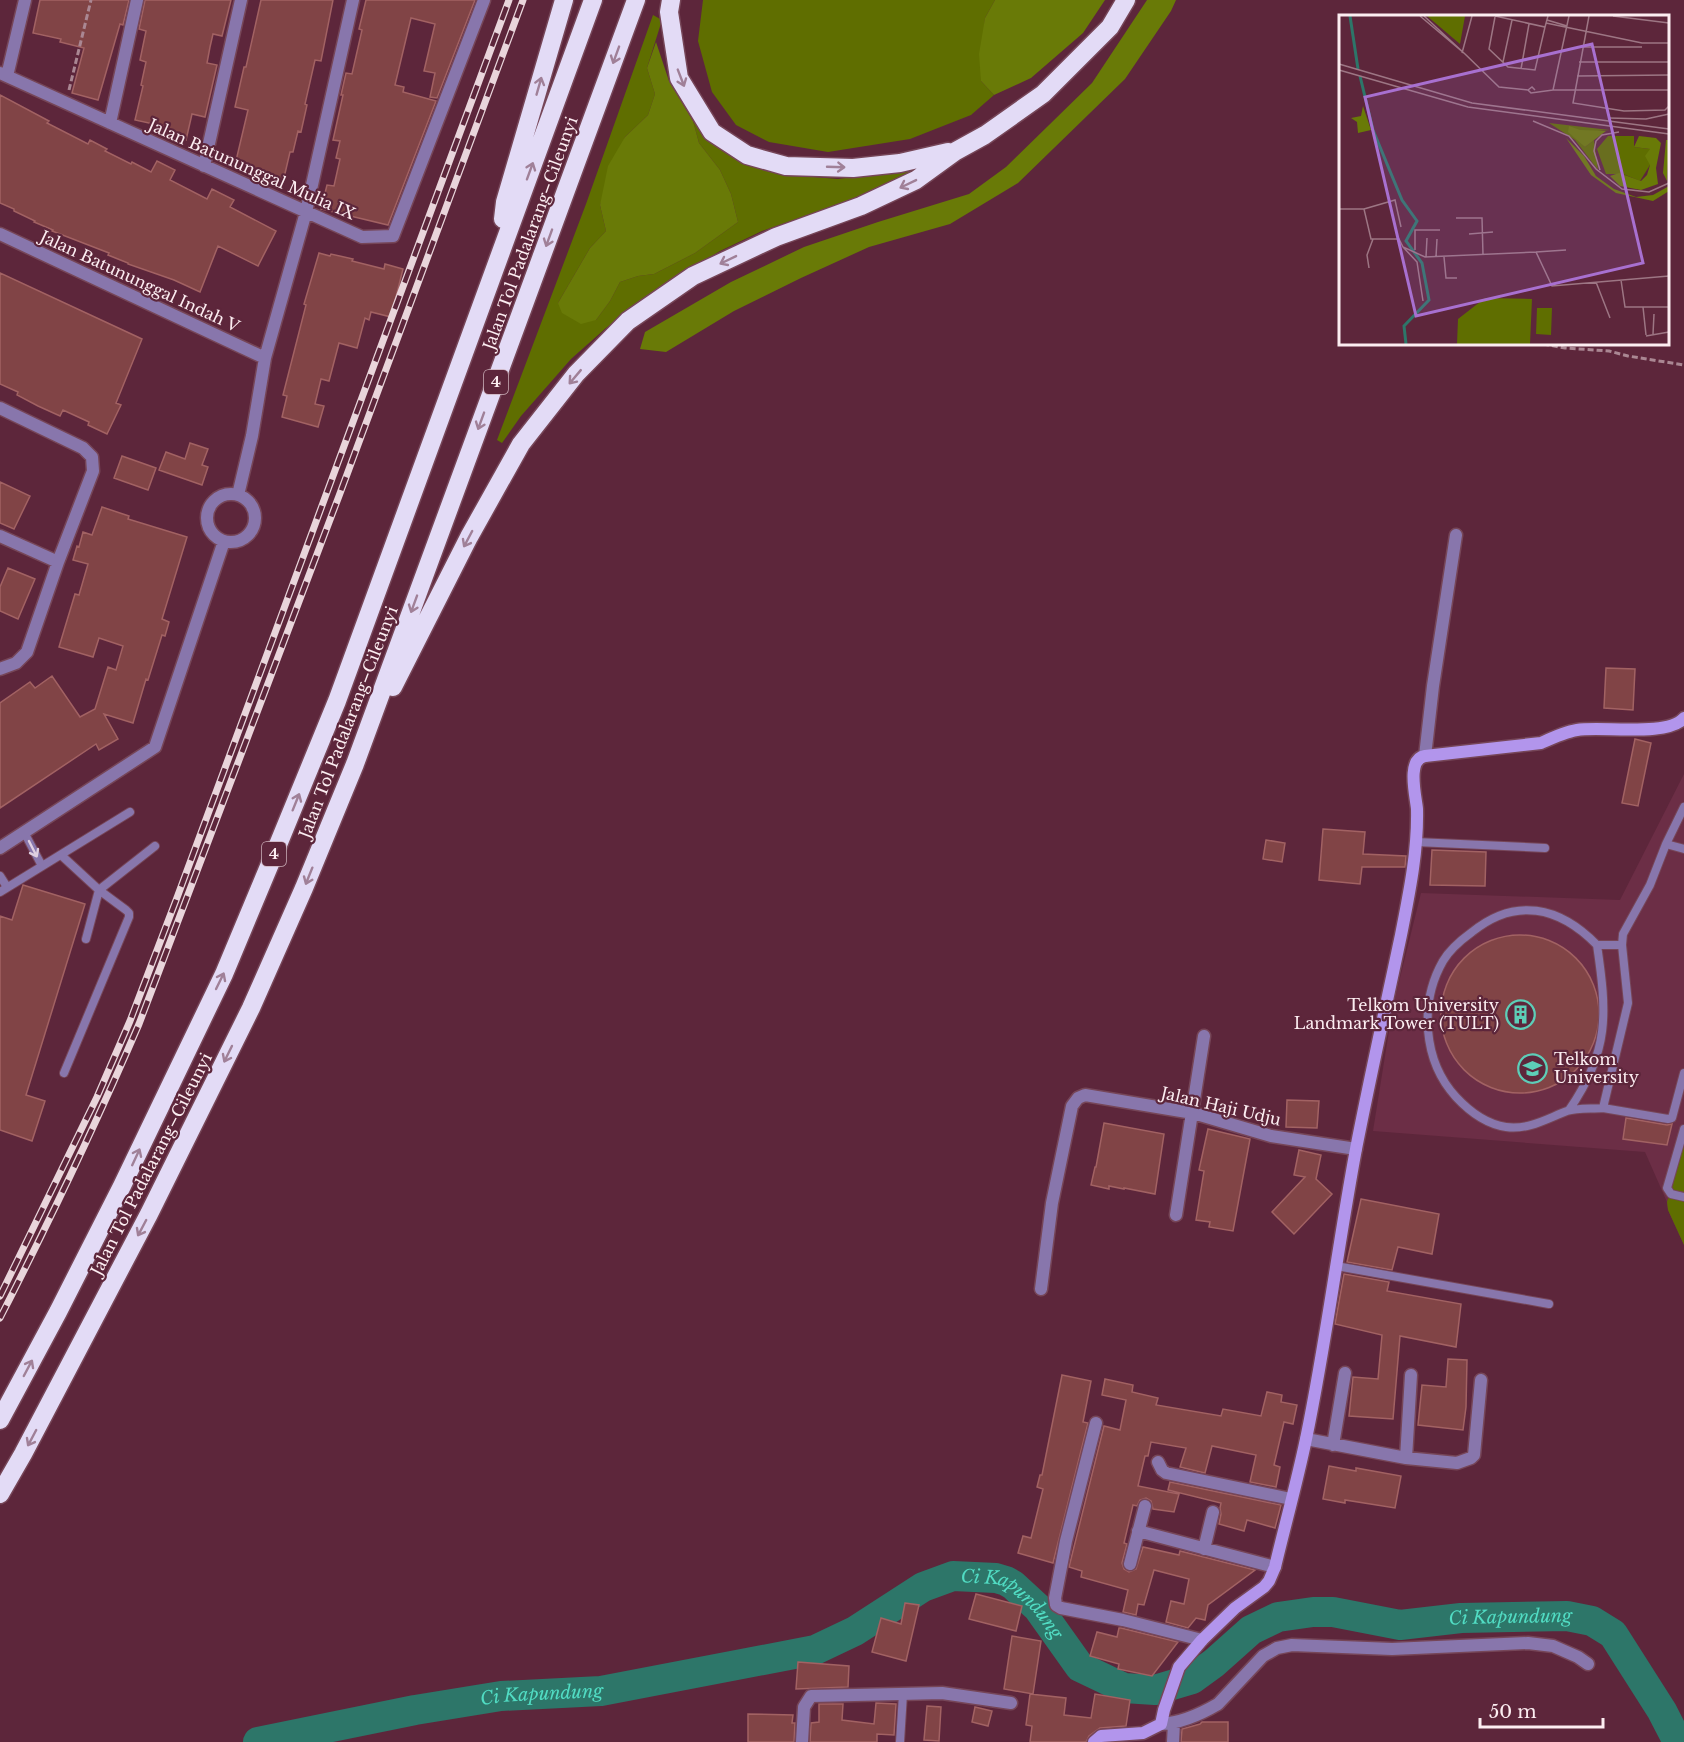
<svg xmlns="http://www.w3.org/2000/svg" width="1684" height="1742" font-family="'Libre Baskerville',serif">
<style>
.built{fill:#6c2e46}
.green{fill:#5f6e00}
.forest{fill:#697a07}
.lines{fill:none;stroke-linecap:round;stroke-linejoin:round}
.river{stroke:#2d7669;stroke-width:30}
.building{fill:#814446;stroke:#a26263;stroke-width:1.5}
.lane-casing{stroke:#764658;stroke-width:10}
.street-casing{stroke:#764658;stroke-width:15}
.secondary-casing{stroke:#764658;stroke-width:15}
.highway-casing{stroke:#764658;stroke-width:21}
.path{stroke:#aa8793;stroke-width:3;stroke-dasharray:6 3;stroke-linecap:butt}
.lane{stroke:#8876ac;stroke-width:8}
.street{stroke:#8876ac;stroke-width:12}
.secondary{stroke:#b295ec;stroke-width:12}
.highway{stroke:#e3dbf6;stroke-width:18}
.rail-casing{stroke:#e9d5db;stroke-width:7}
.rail{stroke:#5d263b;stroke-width:4.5;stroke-dasharray:14;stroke-linecap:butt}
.oneway{stroke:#a08098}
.oneway2{stroke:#dfcfe0}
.labels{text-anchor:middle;stroke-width:4.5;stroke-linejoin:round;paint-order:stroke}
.shield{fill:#5d263b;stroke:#ccb1ba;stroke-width:1.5}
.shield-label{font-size:15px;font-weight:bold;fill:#fcedf1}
.street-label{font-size:16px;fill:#fcedf1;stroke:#5d263b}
.poi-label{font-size:16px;fill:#fcedf1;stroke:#5d263b;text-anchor:end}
.water-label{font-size:18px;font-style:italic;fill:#51dcc3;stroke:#5d263b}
.inset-river{fill:none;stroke:#2d7669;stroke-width:3}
.inset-road{fill:none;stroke:#9d7684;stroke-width:1.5}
.view{fill:#a870d0;fill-opacity:0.15;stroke:#a870d0;stroke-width:3}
.inset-edge{fill:none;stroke:#fcedf1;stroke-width:3}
</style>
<rect width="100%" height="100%" fill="#5d263b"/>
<path class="built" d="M1684 774V1245L1668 1210 1667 1202 1645 1152 1373 1131 1393 1006 1421 893 1620 900Z"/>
<path class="green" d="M703 0H995L985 18 981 81 994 95 971 115 910 139 828 152 769 142 736 125 712 92 698 41Z
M653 15 662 20 647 68 655 94 648 115 625 137 600 205 606 231 590 248 558 303 596 320 610 301 620 282 638 276 654 274 695 253 738 222 731 194 720 170 699 143 693 121 717 144 754 167 789 175 838 179 892 172 925 165 878 191 762 231 720 251 667 284 606 328 571 359 521 416 502 443 497 440 586 204Z
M1684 1144V1245L1668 1210 1667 1202Z"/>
<path class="forest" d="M995 0H1105L1083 33 1031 78 994 95 981 81 979 54 985 18Z
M1147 0H1176L1171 11 1125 79 1018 183 950 224 869 247 801 278 734 311 666 352 640 349 645 332 731 282 804 247 878 222 969 194 1006 167 1092 83Z
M656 42 669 81 693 121 699 143 720 170 731 194 738 222 695 253 654 274 638 276 620 282 610 301 596 320 581 324 562 313 558 303 590 248 606 231 600 205 608 166 625 137 648 115 655 94 647 68Z"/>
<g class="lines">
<path class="river" id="s1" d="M258 1742 415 1710 501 1696 601 1691 815 1650 855 1631 923 1587 953 1576 996 1578 1006 1581 1013 1585 1038 1608 1080 1667 1124 1688 1155 1690 1192 1679 1214 1663 1251 1630 1278 1617 1313 1612H1333L1400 1625 1461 1618 1567 1616 1592 1621 1613 1634 1662 1711 1678 1742"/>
</g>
<path class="building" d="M40 0H129L123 25 120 24 98 100 72 93 84 48 60 42 61 39 33 33Z
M145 0H231L222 36 213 34 210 47 207 63 217 65 205 117 192 114 186 140 161 134 163 126 135 120 143 86 141 85 146 62 140 60 146 31 139 29Z
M261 0H333L321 61 315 60 305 104 307 105 301 132 298 131 293 152H290L283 182 251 175 252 169 235 165 248 110 235 107 244 67H246Z
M366 0H475L437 98 430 97 435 73 424 71 435 24 411 18 395 85 404 87 403 92 436 101 388 225 321 209 327 185 334 186 340 159 336 158 340 141 333 140 343 95H341L346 73 352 74 362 30 359 29Z
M0 95 49 121 47 123 88 144 90 140 107 149 105 151 131 164 132 162 151 172 157 161 175 170 170 180 207 199 212 189 234 200 230 207 276 231 258 266 218 246 200 292 174 280 128 264V263L108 255 109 253 52 231 53 230 34 222 35 221 14 211V209L0 203Z
M319 253 330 256 331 254 353 259 352 261 384 269 385 264 403 269 391 317 371 312 369 320 365 318 357 348 339 343 329 381 321 379 315 404 324 406 318 427 282 417 287 396 283 395 306 305 304 304Z
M0 273 142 339 116 403 121 405 107 434 88 425 89 422 63 410 60 416 38 406 17 395 18 392 0 384Z
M190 443 208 449 202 465 208 467 202 485 159 470 166 452 185 459Z
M122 456 156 468 148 490 114 478Z
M0 482 30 496 14 529 0 523Z
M102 507 129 516 128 519 187 537 162 619 169 622 165 636 162 635 148 680 146 679 133 723 104 714 118 739 99 750 96 744 0 808V703L30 682 35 688 52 676 80 717 95 709 108 667 116 670 123 646 99 638 93 657 59 647 75 594 79 595 88 564 73 560 77 546 79 547 83 532 92 535Z
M8 568 35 579 18 619 0 611V587Z
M1606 668 1635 669 1633 710 1604 708Z
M1635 739 1651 743 1638 806 1622 803Z
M1323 829 1365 832 1363 854 1406 856 1405 867H1362L1360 884 1319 880Z
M1266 840 1285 843 1282 862 1263 859Z
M1432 850 1486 852 1485 886 1430 885Z
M23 885 85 904 26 1095 45 1101 32 1141 0 1130V916L12 920Z
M1441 1014a79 79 0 1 1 158 0a79 79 0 1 1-158 0Z
M1287 1100 1319 1101 1317 1128 1286 1127Z
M1626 1118 1667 1125 1672 1124 1667 1145 1623 1139Z
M1104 1123 1164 1134 1155 1194 1124 1188V1189L1109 1186V1189L1091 1185 1095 1167H1096Z
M1208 1129 1250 1139 1233 1231 1209 1227 1210 1222 1196 1220 1204 1171 1199 1170Z
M1299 1150 1321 1155 1316 1179 1332 1194 1294 1234 1272 1212 1305 1177 1294 1175Z
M1361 1199 1439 1214 1432 1254 1398 1247 1392 1270 1347 1262Z
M1344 1274 1389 1282 1387 1291 1461 1304 1456 1347 1400 1336 1393 1419 1349 1416 1353 1377 1378 1379 1382 1335 1335 1324Z
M1448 1359 1467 1360 1466 1407 1463 1430 1418 1425 1422 1385 1446 1387Z
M1062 1375 1091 1381 1083 1422 1088 1423 1053 1563 1018 1553 1023 1536 1031 1538 1043 1489 1037 1487 1040 1475H1042Z
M1105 1379 1133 1385 1132 1392 1158 1398 1156 1405 1221 1416 1223 1409 1261 1416 1267 1392 1282 1395 1281 1402 1297 1405 1293 1424 1284 1422 1274 1465 1280 1467 1276 1487 1250 1482 1256 1455 1212 1446 1205 1473 1180 1467 1186 1448 1151 1442 1148 1456H1145L1138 1486 1179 1494 1174 1512 1153 1509 1151 1501 1146 1498 1140 1500 1137 1506 1133 1505 1124 1543 1127 1544 1122 1563 1124 1569 1129 1572 1136 1569 1143 1547 1179 1555 1180 1551 1255 1570 1208 1605 1205 1620 1196 1618 1188 1628 1166 1622 1171 1601 1184 1604 1189 1579 1154 1570 1144 1605 1138 1604 1136 1615 1123 1612 1128 1590 1081 1577 1082 1571 1069 1567 1104 1426 1120 1430 1126 1400 1102 1395Z
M1329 1466 1356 1471V1468L1401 1476 1395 1508 1345 1500V1503L1323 1499Z
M1170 1482 1281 1505 1275 1528 1247 1520 1244 1531 1219 1524 1221 1514 1220 1508 1221 1503 1168 1490Z
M976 1594 1022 1606 1016 1631 969 1619Z
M905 1603 919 1605 906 1661 872 1652 881 1618 901 1624Z
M1119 1628H1121L1178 1642 1152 1676 1118 1669 1119 1664 1090 1656 1097 1632 1117 1637Z
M1012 1636 1041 1641 1033 1694 1004 1689Z
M798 1662 849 1666 848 1687 796 1689Z
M1030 1694 1066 1698 1064 1715 1091 1718 1095 1694 1130 1700 1126 1726 1100 1728 1089 1736 1086 1742H1030L1032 1726 1026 1725Z
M876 1703 896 1704 894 1735 877 1734V1742H810L811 1723 819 1722V1704H843L842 1720 874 1724Z
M927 1706 941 1707 939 1741 924 1740Z
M975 1707 992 1711 988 1726 972 1722Z
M748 1714 793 1715 792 1723H795L794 1742H748Z
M1202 1722H1228V1742H1181L1182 1729 1200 1724Z"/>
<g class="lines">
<defs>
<path id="lane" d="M1684 807 1666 844 1650 885 1623 934 1622 945 1628 1003 1603 1108 1668 1119 1672 1118 1684 1073
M24 832 42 866
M1416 842 1545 848
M1666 844 1684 849
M61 855 99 890 126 910 129 913V917L64 1073
M0 876 7 887
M0 892 130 812
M86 939 99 890 155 846
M1603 1108C1591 1109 1577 1108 1567 1111 1546 1119 1529 1130 1506 1127 1486 1124 1469 1111 1456 1097 1423 1061 1419 1003 1443 961 1450 949 1461 940 1472 932 1515 897 1559 906 1597 945H1622
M1569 1110C1610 1051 1607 1013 1597 945
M1684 1129 1667 1188 1671 1194 1684 1197
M1336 1266 1549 1304
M900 1742 903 1694"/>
<path id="street" d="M0 73 362 237 393 236 484 0
M7 76 25 0
M110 123 137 0
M204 166 241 0
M0 234 265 358
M0 408 83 448 92 457 93 471 58 562 27 652 16 663 0 669
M207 518a24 24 0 1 1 48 0a24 24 0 1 1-48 0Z
M238 495 252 436 265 358 306 212 353 0
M0 536 58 562
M1425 756 1433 686 1456 535
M0 848 155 747 224 541
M1176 1215 1204 1036
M1041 1289 1052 1203 1072 1106 1078 1098 1085 1095 1193 1113 1271 1136 1356 1149
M1096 1423 1066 1541 1055 1598 1056 1605 1061 1608 1123 1620 1202 1640
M1306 1439 1406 1458 1457 1463 1471 1458 1474 1455 1481 1380
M1333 1445 1345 1373
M1406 1458 1411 1375
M1158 1462 1162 1470 1166 1473 1291 1499
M1138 1531 1275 1567
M1204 1549 1213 1512
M1130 1564 1145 1506
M1161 1724C1181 1723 1201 1714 1218 1704L1263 1656 1277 1648 1292 1645 1392 1649 1528 1643 1553 1646 1578 1657 1588 1664
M802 1742 804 1707 811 1696 942 1693 1011 1703
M1173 1742 1174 1723"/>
<path id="secondary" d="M1094 1742 1101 1736 1143 1733 1161 1724 1164 1710 1179 1667 1202 1640 1235 1608 1264 1587 1269 1581 1275 1567C1285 1525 1297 1482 1306 1439 1326 1343 1338 1245 1356 1149 1370 1077 1386 1006 1401 935 1409 894 1418 852 1417 809 1416 797 1406 759 1425 756L1541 743C1552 738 1565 732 1577 730 1601 726 1668 737 1684 718"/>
<path id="highway" d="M671 0 669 12 679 78 712 132 747 155 786 166 853 168 900 163 948 152
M503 219 505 202 564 0
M393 687 469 537 521 444 576 374 628 321 693 276 776 237 861 206 916 180 956 151 985 135 1043 94 1110 27 1126 0
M0 1420 58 1312 122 1186 224 974 280 840 337 701 593 0
M0 1494 23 1454 149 1214 251 1008 304 888 355 764 636 0"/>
</defs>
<use href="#lane" class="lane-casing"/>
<use href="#street" class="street-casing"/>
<use href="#secondary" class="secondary-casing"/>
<use href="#highway" class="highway-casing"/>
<path class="path" d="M69 90 91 0
M1543 344 1565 348 1609 351 1628 356 1684 365"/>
<use href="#lane" class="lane"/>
<use href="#street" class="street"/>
<use href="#secondary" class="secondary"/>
<use href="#highway" class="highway"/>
<defs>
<path id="rail" d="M0 1296 97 1097 130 1021 178 895 509 0
M0 1318C49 1222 96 1124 139 1024L339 496 523 0"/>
</defs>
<use href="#rail" class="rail-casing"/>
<use href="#rail" class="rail"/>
</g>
<defs><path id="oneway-shaft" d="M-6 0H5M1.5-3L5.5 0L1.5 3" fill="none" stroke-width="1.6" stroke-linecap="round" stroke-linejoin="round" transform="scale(1.5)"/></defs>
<g class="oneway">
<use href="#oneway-shaft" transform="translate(616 55) rotate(110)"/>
<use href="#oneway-shaft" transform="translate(681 78) rotate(69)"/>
<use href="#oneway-shaft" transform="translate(539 86) rotate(-74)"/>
<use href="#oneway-shaft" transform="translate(836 167) rotate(2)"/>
<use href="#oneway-shaft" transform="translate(530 171) rotate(-70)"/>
<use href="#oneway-shaft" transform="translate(908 184) rotate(154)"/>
<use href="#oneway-shaft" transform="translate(549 238) rotate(110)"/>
<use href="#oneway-shaft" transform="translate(728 260) rotate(154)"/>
<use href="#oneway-shaft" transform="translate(575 377) rotate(130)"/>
<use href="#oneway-shaft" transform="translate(481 421) rotate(110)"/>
<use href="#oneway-shaft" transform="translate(468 539) rotate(118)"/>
<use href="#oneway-shaft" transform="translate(414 604) rotate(110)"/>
<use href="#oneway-shaft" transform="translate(296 802) rotate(-68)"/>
<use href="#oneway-shaft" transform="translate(309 876) rotate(112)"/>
<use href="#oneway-shaft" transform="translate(220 981) rotate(-64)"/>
<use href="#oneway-shaft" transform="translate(228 1054) rotate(116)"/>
<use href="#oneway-shaft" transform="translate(136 1157) rotate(-65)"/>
<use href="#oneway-shaft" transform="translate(142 1228) rotate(118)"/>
<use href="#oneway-shaft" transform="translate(28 1368) rotate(-62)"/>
<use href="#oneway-shaft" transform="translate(32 1438) rotate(118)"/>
</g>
<use class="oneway2" href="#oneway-shaft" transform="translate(33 849) rotate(63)"/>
<defs>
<symbol id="building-ring" viewBox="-11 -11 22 22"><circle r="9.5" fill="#5d263b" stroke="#5dceb8" stroke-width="1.5"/><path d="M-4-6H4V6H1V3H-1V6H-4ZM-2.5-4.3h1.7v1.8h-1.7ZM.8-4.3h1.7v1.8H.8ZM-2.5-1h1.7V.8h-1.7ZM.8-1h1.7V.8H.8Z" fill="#5dceb8"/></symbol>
<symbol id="university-ring" viewBox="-11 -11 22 22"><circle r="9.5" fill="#5d263b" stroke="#5dceb8" stroke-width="1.5"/><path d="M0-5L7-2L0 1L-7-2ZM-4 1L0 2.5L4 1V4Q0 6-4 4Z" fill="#5dceb8"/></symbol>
</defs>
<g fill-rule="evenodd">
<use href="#building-ring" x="1504" y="998" width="33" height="33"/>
<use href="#university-ring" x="1516" y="1052" width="33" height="33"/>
</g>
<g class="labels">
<g class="shield">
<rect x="484" y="370" width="24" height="24" rx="4.5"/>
<rect x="262" y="842" width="24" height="24" rx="4.5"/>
</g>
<g class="shield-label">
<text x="496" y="387">4</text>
<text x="274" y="859">4</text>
</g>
<g class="street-label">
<text transform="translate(252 169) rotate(24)" y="6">Jalan Batununggal Mulia IX</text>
<text transform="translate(530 233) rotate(-70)" y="6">Jalan Tol Padalarang–Cileunyi</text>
<text transform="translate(140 281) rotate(25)" y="6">Jalan Batununggal Indah V</text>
<text transform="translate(348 722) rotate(-69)" y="6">Jalan Tol Padalarang–Cileunyi</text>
<text transform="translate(1221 1106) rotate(13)" y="6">Jalan Haji Udju</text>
<text transform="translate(151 1164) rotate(-63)" y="6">Jalan Tol Padalarang–Cileunyi</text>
</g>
<g class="poi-label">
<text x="1499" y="1011">Telkom University<tspan x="1499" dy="18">Landmark Tower (TULT)</tspan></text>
<text x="1554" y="1065" text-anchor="start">Telkom<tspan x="1554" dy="18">University</tspan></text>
</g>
<g class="water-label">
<text dy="6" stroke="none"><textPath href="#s1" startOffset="792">Ci Kapundung</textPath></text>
<text dy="6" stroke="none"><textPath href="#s1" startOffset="1350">Ci Kapundung</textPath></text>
<text dy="6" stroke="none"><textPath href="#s1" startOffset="288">Ci Kapundung</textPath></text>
</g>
</g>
<g transform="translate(1339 15)">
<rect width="330" height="330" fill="#5d263b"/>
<path d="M88 1H126L121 29ZM210 108 271 115 235 118 246 132 255 125 259 155 236 125ZM269 121H295V132L311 134V150L301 166 284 159H267L258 134ZM146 283 193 284 191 329H118L119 304ZM198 293H213L212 320 197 319Z" fill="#5f6e00"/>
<path d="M24 91 32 115 19 118 18 107 12 103 22 101ZM230 111 241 115 267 116 246 132 229 117ZM300 121 317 123 322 128 317 153 319 169 302 175 281 171 271 161 280 158 302 166 308 160 311 150 306 141 311 134 295 132ZM227 123 245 141 257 161 275 174 297 182 314 180 330 171V176L314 186 277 178 252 160ZM327 125H330L328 166 324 158Z" fill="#697a07"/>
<path class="inset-river" d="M11 1 19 54M21 61 34 115 63 185 78 206 67 226 83 248 90 285 65 311 67 329"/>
<path class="inset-road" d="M81 1 126 39 85 1M156 1 206 12 209 1M250 1 234 88 285 96 326 95 330 91M274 1 330 8M156 2 150 34 169 52 196 55 206 12M208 5 228 11M207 8 303 28H330M243 32H303M123 38 133 1M126 39 160 72 189 75M164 47 173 5M240 47H330M0 49 133 88 330 114M182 54 190 9M0 55 129 92 330 119M238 61 330 60M196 75 193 72 189 75 192 78 214 75H330M214 75 230 1M270 103 307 104 330 99M194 106 230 121 257 154 283 174 310 177 330 168M261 155 255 136 257 126 263 120 280 117M0 194H25L32 224H60L64 232 86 242 197 237 213 271 330 261M25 194 56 185 62 212M117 203H143L144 240M130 219 154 217M64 232 78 247 84 286M76 235V215H101M197 237 227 235M87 242 88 223M97 242 98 224M105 242 107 263H118M30 253 28 240 34 224M282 265 286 292H330M257 267 271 303M304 292 307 320M314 319 315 299M307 321 330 317"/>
<path class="view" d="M253 29 304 248 77 301 26 82Z"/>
<rect width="330" height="330" class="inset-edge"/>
</g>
<path d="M1480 1718v9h123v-9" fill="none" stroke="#fcedf1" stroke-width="3"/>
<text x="1489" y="1718" font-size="18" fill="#fcedf1" stroke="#5d263b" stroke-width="4.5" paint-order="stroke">50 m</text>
</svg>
